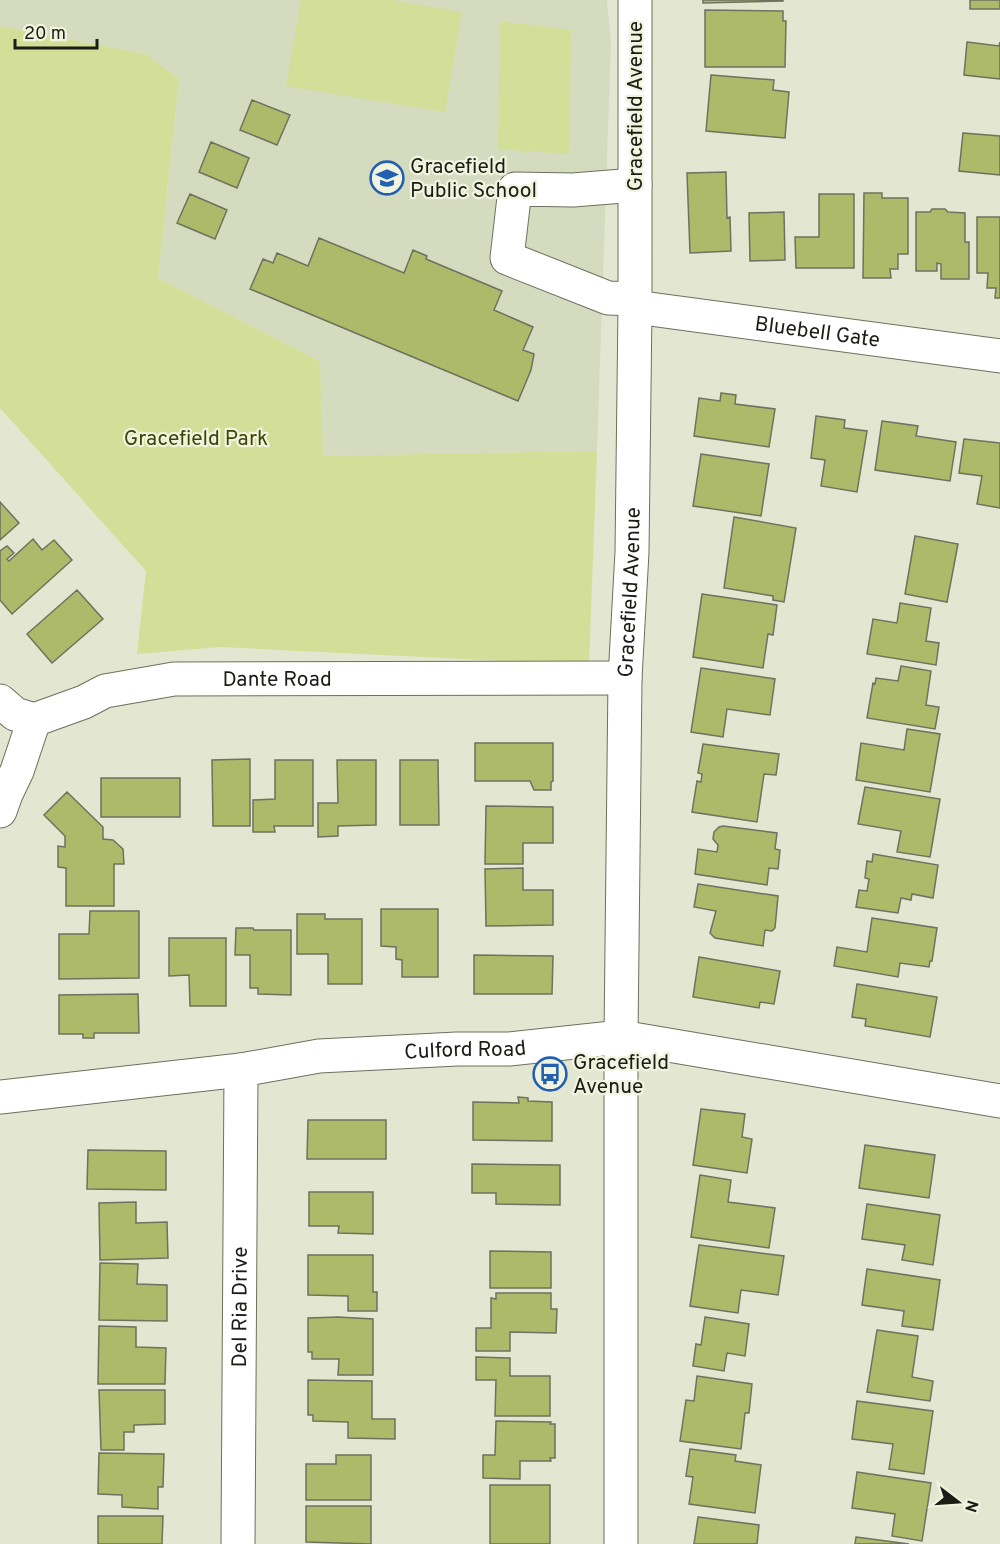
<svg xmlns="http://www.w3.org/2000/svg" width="1000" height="1544" font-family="Overpass,sans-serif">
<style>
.built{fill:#d5dbbf}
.green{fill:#d3df98}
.building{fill:#adba69;stroke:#6e725e;stroke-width:1.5}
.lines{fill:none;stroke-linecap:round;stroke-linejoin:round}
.minor-casing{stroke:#6c705d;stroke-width:35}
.minor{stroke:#fff;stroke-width:33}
.labels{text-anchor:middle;stroke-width:4.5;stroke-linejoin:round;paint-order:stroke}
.street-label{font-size:21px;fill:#1b1c15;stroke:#f0f4de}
.poi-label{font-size:21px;fill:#1b1c15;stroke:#f0f4de;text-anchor:start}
.park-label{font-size:21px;fill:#3e4404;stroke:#f0f4de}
</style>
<rect width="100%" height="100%" fill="#e3e7d1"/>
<path class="built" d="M0 0H607L611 44 597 451 323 456 320 361 158 278 179 79 146 54 0 26Z"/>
<path class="green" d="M301 0H391L462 12 445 112 286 86Z
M500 21 571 30 569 154 498 149Z
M0 26 146 54 179 79 158 278 320 361 323 456 597 451 589 665 220 647 137 654 146 571 0 408Z"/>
<path class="building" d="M703 0H783V1L703 3Z
M970 0H1000V9H970Z
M705 10 783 11V21H786L785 67H705Z
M967 42 999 46 1000 42V79L964 75Z
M711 75 774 80 773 90 789 92 785 138 706 131Z
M252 100 290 115 277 145 240 130Z
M963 133 1000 136V175L959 171Z
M211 142 249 158 237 188 199 172Z
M726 172 727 218 730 217 731 251 690 253 687 173Z
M864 193H882V198H908V254H898V269H890L891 278H863Z
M190 194 227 210 215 239 177 223Z
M819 194H854V268H796L795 237H819Z
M932 209H945L948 212 965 213V242H969V279H941V264L937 263V271H916V212H930Z
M784 212 785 260 750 261 749 213Z
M977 217H1000V298H995L996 288H987L988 273H977Z
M319 238 404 273 413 250 427 256 426 259 502 291 494 310 533 327 523 350 534 354 531 370 518 401 250 289 263 259 273 263 277 253 308 266Z
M721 393 736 395 735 404 775 409 769 447 694 436 699 398 720 401Z
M816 416 845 420 844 428 867 431 857 492 821 486 825 460 811 458Z
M882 421 918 426 916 436 956 442 950 481 875 470Z
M964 439 1000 443V508L977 504 982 476 959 473Z
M701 454 769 464 761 516 693 506Z
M0 502 19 523 0 540Z
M734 517 796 528 784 602 773 600V596L724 588Z
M915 536 958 544 947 602 905 594Z
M33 539 42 550 54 540 72 560 12 614 0 600V551L7 546 14 553 7 559 9 561Z
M77 590 103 619 52 663 27 634Z
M702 594 777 605 773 635 768 634 763 668 693 657Z
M900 603 931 608 926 641 939 643 936 665 867 654 873 619 897 623Z
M901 666 931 671 926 705 939 707 935 729 867 718 873 683 875 684 876 678 898 681Z
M701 668 775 679 770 715 727 709 723 737 691 732Z
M907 729 940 734 930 792 856 780 861 743 904 750Z
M475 743H553V781L551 782V790H534L530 781H475Z
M703 744 779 754 776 775 764 774 757 822 692 812 697 781 701 782 702 774 698 773Z
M250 759V826H213L212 760Z
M275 760H313V826H274L275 832H253V800L275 799Z
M337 760H376V825L338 826V836L318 837V803H338Z
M400 760H438L439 825H400Z
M101 778H180V817H101Z
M865 787 940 799 930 857 897 852 901 831 858 824Z
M67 792 103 827V839L113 840 123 849 124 864H114V906H66V868L58 867V846L65 847V836L44 815Z
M486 806 553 807V843H523V864H485Z
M723 826 777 833 775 849 780 850 778 869 769 868 767 885 695 874 698 849 717 852 718 845 713 839 714 832 719 827Z
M873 854 938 865 933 898 912 894 911 900 901 898 898 913 856 907 859 890 867 891 869 879 865 878 867 861 872 862Z
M523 868V890H553V925L486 926 485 869Z
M698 884 778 896 775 928 772 931 765 930 763 946 715 938 710 933 716 911 694 907Z
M381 909H438V977H402V960L396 959V947L381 946Z
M90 911H139V978L59 979V934H89Z
M297 914H325V919H362V984H328V954H297Z
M872 918 937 928 932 961H930L929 967 900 963 898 977 834 966 837 947 867 952Z
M236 928H253L254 930H291V995L258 994V988H250V955H235Z
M169 938H226V1006H190L189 975 169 976Z
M474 955 553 956 552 994H474Z
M699 957 780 971 774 1004 760 1002 759 1008 693 997Z
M857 984 937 997 930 1037 865 1026 866 1019 852 1017Z
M138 994 139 1033H94V1038H83V1034H59V995Z
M518 1097 528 1098V1101L552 1102V1141L473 1140V1102L519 1103Z
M701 1109 745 1114 742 1137 752 1139 747 1173 693 1165Z
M308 1120H386V1159H307Z
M865 1145 935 1155 929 1198 859 1188Z
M88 1150 166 1151V1190L87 1189Z
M472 1164 560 1165V1205L496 1204V1193H472Z
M700 1175 731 1180 728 1202 775 1208 769 1248 691 1237Z
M309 1192H373V1234L338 1233 339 1226H309Z
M136 1202V1223L167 1222 168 1258 100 1260 99 1203Z
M867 1204 940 1215 933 1265 902 1260 905 1245 862 1239Z
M699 1245 784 1256 778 1295 741 1290 738 1313 690 1306Z
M490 1251 551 1252V1288H490Z
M308 1255H373V1292H377V1311H348V1296L308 1295Z
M100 1263 138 1264 137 1284 167 1285V1321L99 1320Z
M867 1269 940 1280 933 1330 902 1326 904 1311 862 1305Z
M496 1293H551V1309H557L556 1333 510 1332V1351H476V1328H491V1298L496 1299Z
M338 1317 373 1319V1375H338L339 1359H312V1352H308V1318Z
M705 1317 749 1324 745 1356 727 1353 724 1371 693 1366 696 1344 701 1345Z
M99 1326 136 1327V1347L166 1348 165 1384H98Z
M877 1330 918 1336 912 1377 933 1381 930 1401 867 1392Z
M476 1357 510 1358V1376H550V1416H495L496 1380H476Z
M697 1376 752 1384 749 1413H745L741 1449 680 1441 686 1400 694 1401Z
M308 1380 372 1381V1419H395V1439L348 1438V1422L313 1421V1415H308Z
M99 1390H165V1424L134 1425V1432H124V1450H101Z
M857 1401 933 1411 924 1474 889 1469 893 1444 852 1439Z
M496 1421 551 1422 550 1424H555V1458H550L551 1461H520V1479L483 1478V1455H495Z
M690 1449 736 1455 735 1461 761 1465 755 1513 689 1504 693 1477 686 1476Z
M99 1453 164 1454 163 1487H158V1509L122 1507V1495L98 1494Z
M336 1455H371V1500H306V1464H336Z
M857 1472 931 1483 922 1541 892 1536 895 1514 852 1508Z
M490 1485H550V1544H490Z
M306 1506H371V1544L306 1542Z
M98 1516H163L162 1544H98Z
M698 1517 759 1525 757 1544H694Z
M856 1537 909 1544H855Z"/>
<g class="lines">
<defs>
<g id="minor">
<path d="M635 185 573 190 515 189 507 258 608 298 635 299"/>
<path id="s1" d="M635 307 1000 356"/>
<path d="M0 701 15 714 34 720"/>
<path id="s2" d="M34 720 84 702 105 691 174 679 625 678"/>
<path d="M0 811 6 794 17 771 34 720"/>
<path id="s3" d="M0 1097 241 1070 319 1056 457 1049H509L621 1037 1000 1101"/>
<path id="s4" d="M238 1544 241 1070"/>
<path id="s5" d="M621 1544V1037L625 678 632 552 635 307V0"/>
</g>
</defs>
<use href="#minor" class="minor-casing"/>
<use href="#minor" class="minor"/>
</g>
<defs>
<symbol id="school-ring" viewBox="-11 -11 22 22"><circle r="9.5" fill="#f0f4de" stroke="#225fb0" stroke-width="1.5"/><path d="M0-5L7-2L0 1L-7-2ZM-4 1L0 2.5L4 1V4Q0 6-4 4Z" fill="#225fb0"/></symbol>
<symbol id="bus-ring" viewBox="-11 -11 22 22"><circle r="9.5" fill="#f0f4de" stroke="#225fb0" stroke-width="1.5"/><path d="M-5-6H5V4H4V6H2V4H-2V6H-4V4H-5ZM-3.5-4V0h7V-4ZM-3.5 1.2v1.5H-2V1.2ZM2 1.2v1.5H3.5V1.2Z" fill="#225fb0"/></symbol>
</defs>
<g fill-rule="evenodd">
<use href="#school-ring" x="368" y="159" width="38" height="38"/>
<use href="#bus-ring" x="531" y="1055" width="38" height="38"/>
</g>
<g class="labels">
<g class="street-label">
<text transform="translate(635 106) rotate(-90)" y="7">Gracefield Avenue</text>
<text dy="7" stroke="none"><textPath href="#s1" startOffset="184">Bluebell Gate</textPath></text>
<text dy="7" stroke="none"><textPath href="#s5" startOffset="952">Gracefield Avenue</textPath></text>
<text dy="7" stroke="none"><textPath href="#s2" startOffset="250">Dante Road</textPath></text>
<text dy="7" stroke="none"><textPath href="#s3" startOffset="468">Culford Road</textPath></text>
<text dy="7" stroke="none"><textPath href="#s4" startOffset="237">Del Ria Drive</textPath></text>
</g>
<g class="poi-label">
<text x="410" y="173">Gracefield<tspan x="410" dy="24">Public School</tspan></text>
<text x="573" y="1069">Gracefield<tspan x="573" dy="24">Avenue</tspan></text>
</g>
<g class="park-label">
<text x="196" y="445">Gracefield Park</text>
</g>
</g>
<g transform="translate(958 1502) rotate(107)" stroke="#f0f4de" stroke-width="4.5" paint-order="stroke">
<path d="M0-4.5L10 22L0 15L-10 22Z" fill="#1b1c15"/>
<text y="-9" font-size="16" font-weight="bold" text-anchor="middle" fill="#1b1c15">N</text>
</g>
<path d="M15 39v9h82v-9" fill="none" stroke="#1b1c15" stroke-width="3"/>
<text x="24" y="39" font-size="18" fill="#1b1c15" stroke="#f0f4de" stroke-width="4.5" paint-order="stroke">20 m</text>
</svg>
